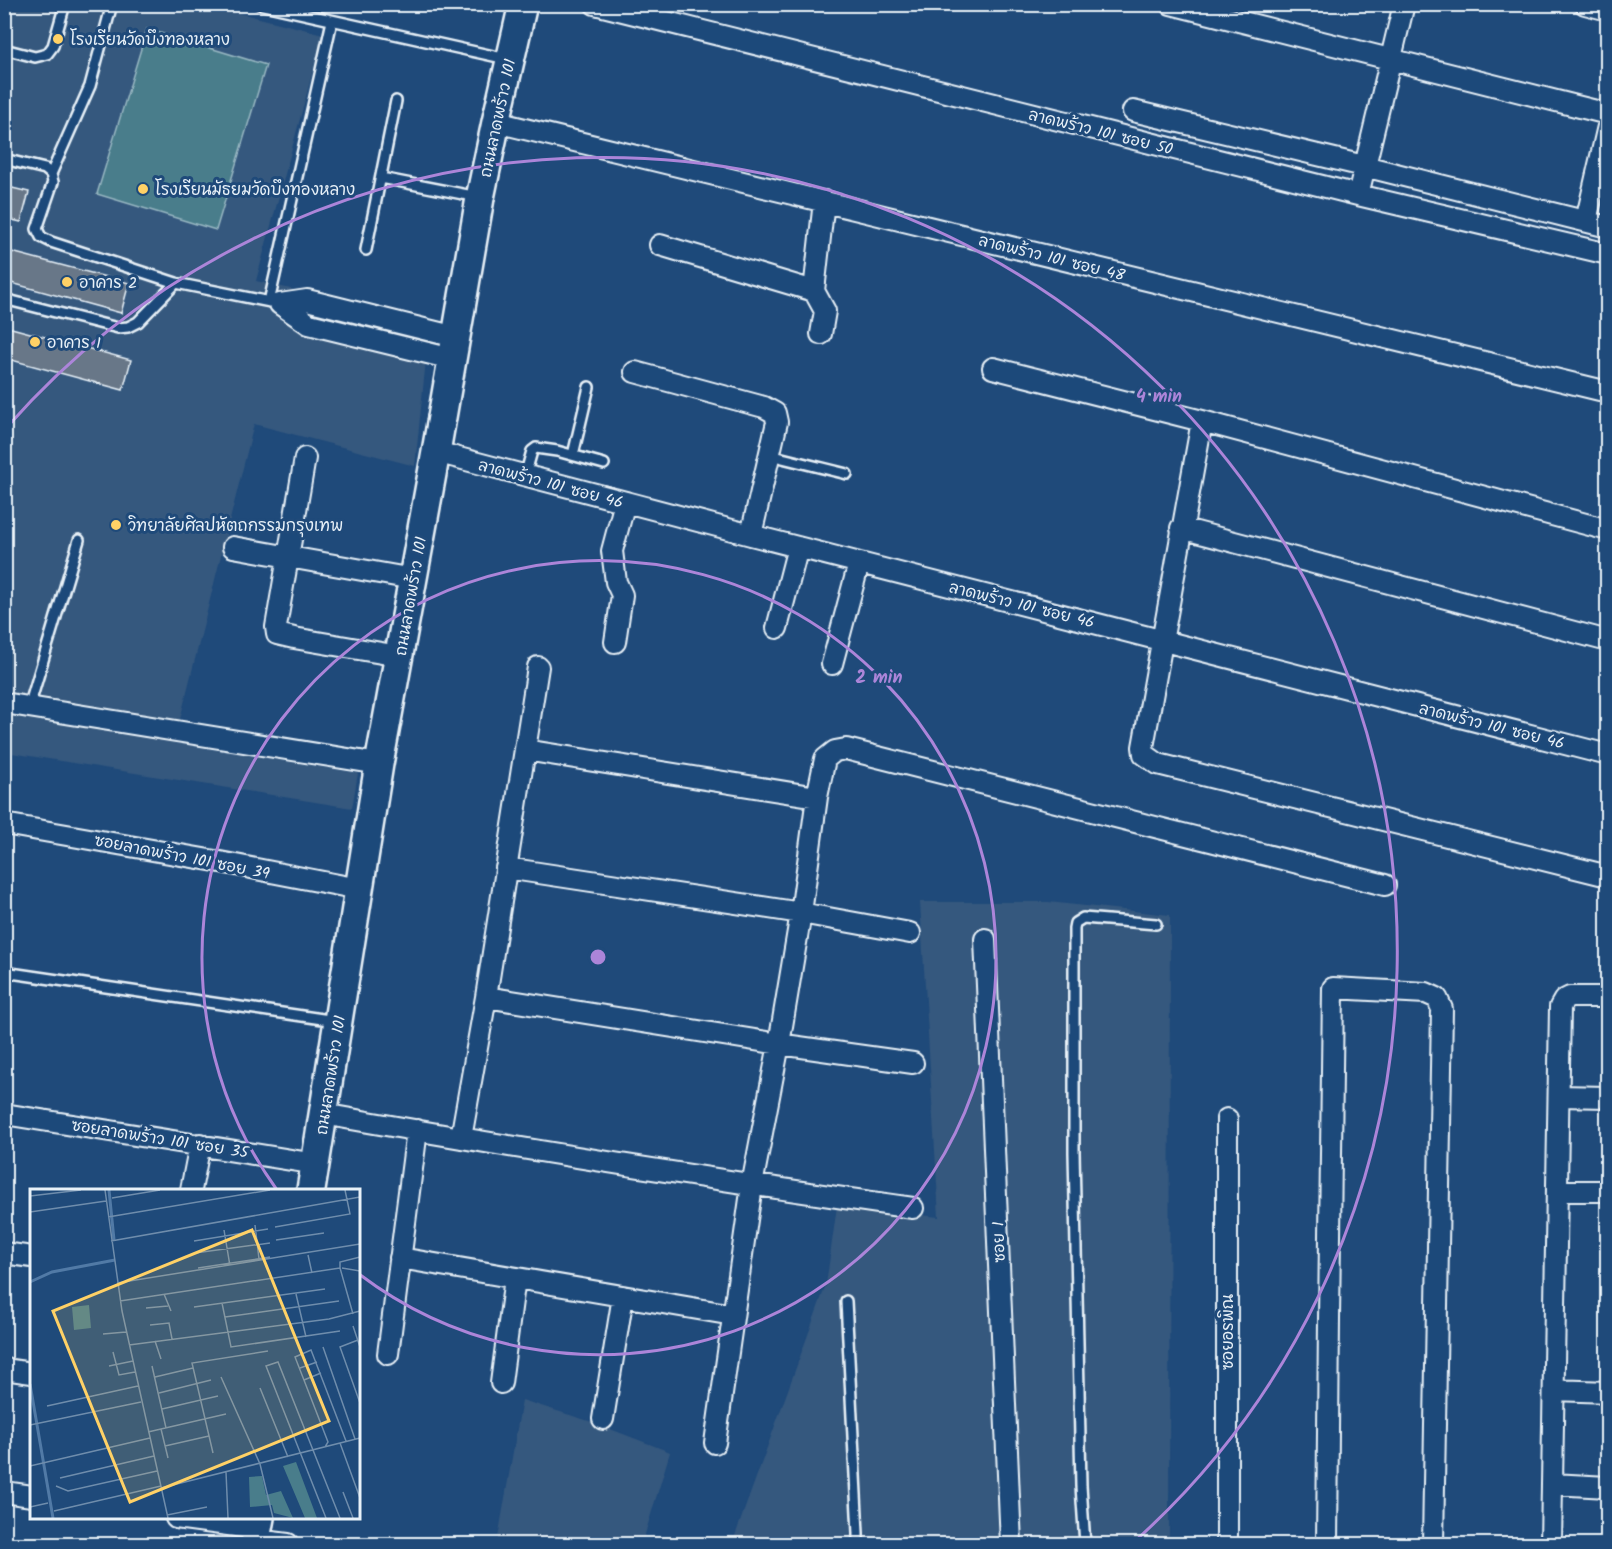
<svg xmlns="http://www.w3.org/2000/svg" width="1612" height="1549" font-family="Kalam,'Playpen Sans Thai',sans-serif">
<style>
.built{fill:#35587e}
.green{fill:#497d8b;stroke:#98b7c2;stroke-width:1.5}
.building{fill:#687788;stroke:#e8f1f8;stroke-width:1.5}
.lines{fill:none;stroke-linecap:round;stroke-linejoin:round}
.lane-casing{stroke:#e8f1f8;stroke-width:14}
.street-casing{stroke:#e8f1f8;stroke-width:24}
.secondary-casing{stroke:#e8f1f8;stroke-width:32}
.lane{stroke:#1f4a7a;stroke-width:9}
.street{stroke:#1f4a7a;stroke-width:20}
.secondary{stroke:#1f4a7a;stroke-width:27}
.ring{fill:none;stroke:#ac85d9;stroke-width:3}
.poi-dot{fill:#ffd166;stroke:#1f4a7a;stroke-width:2}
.labels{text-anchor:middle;stroke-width:6;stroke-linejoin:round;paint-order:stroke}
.poi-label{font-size:16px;fill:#e8f1f8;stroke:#1f4a7a;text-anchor:start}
.street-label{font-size:16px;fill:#e8f1f8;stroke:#1f4a7a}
.inset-river{fill:none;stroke:#517aa6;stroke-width:3}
.inset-road{fill:none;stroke:#6f8dac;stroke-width:1.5}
.view{fill:#ffd166;fill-opacity:0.15;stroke:#ffd166;stroke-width:3}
.inset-edge{fill:none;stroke:#e8f1f8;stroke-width:3}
.centre{fill:#ac85d9;stroke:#1f4a7a;stroke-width:3}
.ring-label{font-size:18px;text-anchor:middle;font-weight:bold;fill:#ac85d9;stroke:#1f4a7a;stroke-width:6;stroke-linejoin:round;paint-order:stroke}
</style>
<rect width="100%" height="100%" fill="#1f4a7a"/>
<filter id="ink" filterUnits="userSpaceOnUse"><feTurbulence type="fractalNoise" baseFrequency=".0167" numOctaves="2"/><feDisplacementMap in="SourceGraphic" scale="12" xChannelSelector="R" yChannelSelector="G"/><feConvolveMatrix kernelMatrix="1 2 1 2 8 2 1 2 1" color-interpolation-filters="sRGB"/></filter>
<g filter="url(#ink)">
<path class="built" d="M4 5H207L323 34 256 281 430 321 415 466 254 424 174 743 358 773 352 808 5 752Z
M920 902H1048L1170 915 1169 1544H732L826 1285 837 1206 939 1217Z
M522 1400 592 1422 670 1452 642 1544H497Z"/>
<path class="green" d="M147 29 266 65 216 230 97 194Z"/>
<path class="building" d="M4 186 29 192 21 222 4 218Z
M4 250 129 283 121 313 4 281Z
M4 326 131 360 123 390 4 358Z"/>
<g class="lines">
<defs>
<path id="lane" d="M259 4 507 59
M4 49 35 57 47 54 53 46 65 4
M4 159 45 169 51 174 53 182 37 229 41 237 51 242 176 283 280 304
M51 174 90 86 112 4
M381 178 478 197
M366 250 396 101
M4 299 118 328 128 327 138 322 176 283
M269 302 332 21
M573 455 589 387
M770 455 847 474
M525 476 532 451 536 448 557 451 604 464
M29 707 79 540
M4 972 336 1021
M846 1301 858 1533V1544
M1085 1544 1081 1486 1074 1152V928L1075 923 1083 918 1156 924"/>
<path id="street" d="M595 4 1358 195 1608 254
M1171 4 1608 114
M1585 4 1608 10
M1133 111 1364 166 1608 227
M496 122 1608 392
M1358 195 1404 4
M1586 221 1608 126
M660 245 814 291
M280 304 309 324 452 359
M280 304 307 300 456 337
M821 334 825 311 814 291 824 201
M993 368 1202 421 1608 530
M635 372 764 407 775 413 777 422 751 535
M1202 421 1143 747 1144 754 1158 764 1608 876
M436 452 751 535 1608 755
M305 458 276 627 277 634 294 638 399 656
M1181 528 1608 641
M233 547 413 579
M777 628 798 547
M615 642 622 595 616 582 612 551 625 502
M832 664 859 563
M4 703 379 764
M525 750 817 797
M4 824 215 861 359 889
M506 868 801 913 910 933
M985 939 1011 1544
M486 997 779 1044 913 1063
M1559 1096 1608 1097
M4 1114 316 1164
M323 1114C519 1149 716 1180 913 1208
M461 1138 486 997 538 667
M191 1190 200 1144
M1557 1191H1608
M4 1253 32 1257
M400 1258 733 1315
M388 1354 417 1130
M4 1369 32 1373
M501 1383 515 1278
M1554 1390 1608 1392
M603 1419 623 1296
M715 1443 752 1185 779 1044 801 913 817 797 825 759 835 751 846 749 1385 885
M1552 1484 1608 1487
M4 1492 32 1496
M176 1518 258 1529
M256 1540 288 1544
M1227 1544V1119
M1327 1544 1329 1320 1333 988 1426 993 1437 998 1442 1009 1433 1544
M1551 1544 1560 1007 1564 1000 1570 997H1608"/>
<path id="secondary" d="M311 1190 379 764 436 452 480 198 496 122 523 4
M255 1544 260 1518"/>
</defs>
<use href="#lane" class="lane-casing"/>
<use href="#street" class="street-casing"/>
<use href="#secondary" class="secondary-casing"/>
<use href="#lane" class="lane"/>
<use href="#street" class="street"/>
<use href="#secondary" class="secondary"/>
</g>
</g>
<g class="ring">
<path d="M277 1190A397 397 0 1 1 359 1274"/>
<path d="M8 426A794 794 0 1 1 1134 1542"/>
</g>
<g class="poi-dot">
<circle cx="58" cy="39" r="6"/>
<circle cx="143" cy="189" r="6"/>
<circle cx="67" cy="282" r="6"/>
<circle cx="35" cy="342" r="6"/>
<circle cx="116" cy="525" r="6"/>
</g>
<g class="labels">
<g class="poi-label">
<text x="70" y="45">โรงเรียนวัดบึงทองหลาง</text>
<text x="155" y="195">โรงเรียนมัธยมวัดบึงทองหลาง</text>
<text x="79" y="288">อาคาร 2</text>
<text x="47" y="348">อาคาร 1</text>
<text x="128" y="531">วิทยาลัยศิลปหัตถกรรมกรุงเทพ</text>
</g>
<g class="street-label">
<text transform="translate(497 118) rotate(-78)" y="6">ถนนลาดพร้าว 101</text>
<text transform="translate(1101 131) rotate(14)" y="6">ลาดพร้าว 101 ซอย 50</text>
<text transform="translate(1052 257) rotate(14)" y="6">ลาดพร้าว 101 ซอย 48</text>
<text transform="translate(551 483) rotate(15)" y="6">ลาดพร้าว 101 ซอย 46</text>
<text transform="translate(410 596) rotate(-80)" y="6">ถนนลาดพร้าว 101</text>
<text transform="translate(1022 604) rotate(14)" y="6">ลาดพร้าว 101 ซอย 46</text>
<text transform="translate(1492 725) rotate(14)" y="6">ลาดพร้าว 101 ซอย 46</text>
<text transform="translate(182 856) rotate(11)" y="6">ซอยลาดพร้าว 101 ซอย 39</text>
<text transform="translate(330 1075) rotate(-81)" y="6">ถนนลาดพร้าว 101</text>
<text transform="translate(160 1138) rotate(9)" y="6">ซอยลาดพร้าว 101 ซอย 35</text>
<text transform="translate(998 1242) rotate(-92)" y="6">ซอย 1</text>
<text transform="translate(1227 1332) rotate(-90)" y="6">ซอยอรพิณ</text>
</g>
</g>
<g transform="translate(30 1189)">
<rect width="330" height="330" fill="#1f4a7a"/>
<path d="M59 116 61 139 44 141 42 118ZM266 273 287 329H275L253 277ZM232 287 236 306 251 302 263 329 244 324 242 316 220 318 219 288Z" fill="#497d8b"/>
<path class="inset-river" d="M79 1 84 51M0 93 22 83 85 71M0 195 23 329"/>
<path class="inset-road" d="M75 1 92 122 138 329M0 7 51 1M82 9 130 1M0 23 76 12M78 28 240 1M225 36 229 70M245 38 320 25 315 1M194 41 200 77M246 51 294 44M81 52 330 8M164 52 238 40M165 64 240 54M278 66 282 84M168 79 240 68M310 79 323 125M310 79V73L330 68M312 79 330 82M87 94 330 55M134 105 141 122M266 105 276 148M90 112 310 79M192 114 201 158 310 142M164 118 295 100M116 119 138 117M195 128 309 112M120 136 139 134 142 150M323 137 330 158M73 145 96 143M328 151 310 158 330 214M125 152 131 170M99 156 299 130 330 122M293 158 325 250M83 163 89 186 105 183M79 177 103 172M122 177 136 239M270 179 287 173M125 188 163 179M191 188 230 275 243 329M274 191 291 184M230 199 258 268M129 204 181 191M17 217 108 197M132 220 188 207M0 236 111 213M131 240 138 269M118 243 196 225M310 254 330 309M135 257 179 247M295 258 298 253 265 168 281 161 316 252M183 264 162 174 238 162M0 277 120 249M196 283 198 329M30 289 124 267M26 297 38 302 127 282M131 299 330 249M313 303 323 329M0 318 18 314M24 322 131 297M137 326 177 318M296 329 236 177 248 173 310 329"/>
<path class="view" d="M222 41 299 232 100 313 23 122Z"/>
<rect width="330" height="330" class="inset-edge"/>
</g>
<circle cx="598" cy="957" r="9" class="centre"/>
<g class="ring-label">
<text x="1159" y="402">4 min</text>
<text x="879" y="683">2 min</text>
</g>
<rect width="1612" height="1549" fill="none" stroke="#1f4a7a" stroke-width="24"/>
<rect x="12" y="12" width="1588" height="1525" fill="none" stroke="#e8f1f8" stroke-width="2" filter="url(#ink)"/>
</svg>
